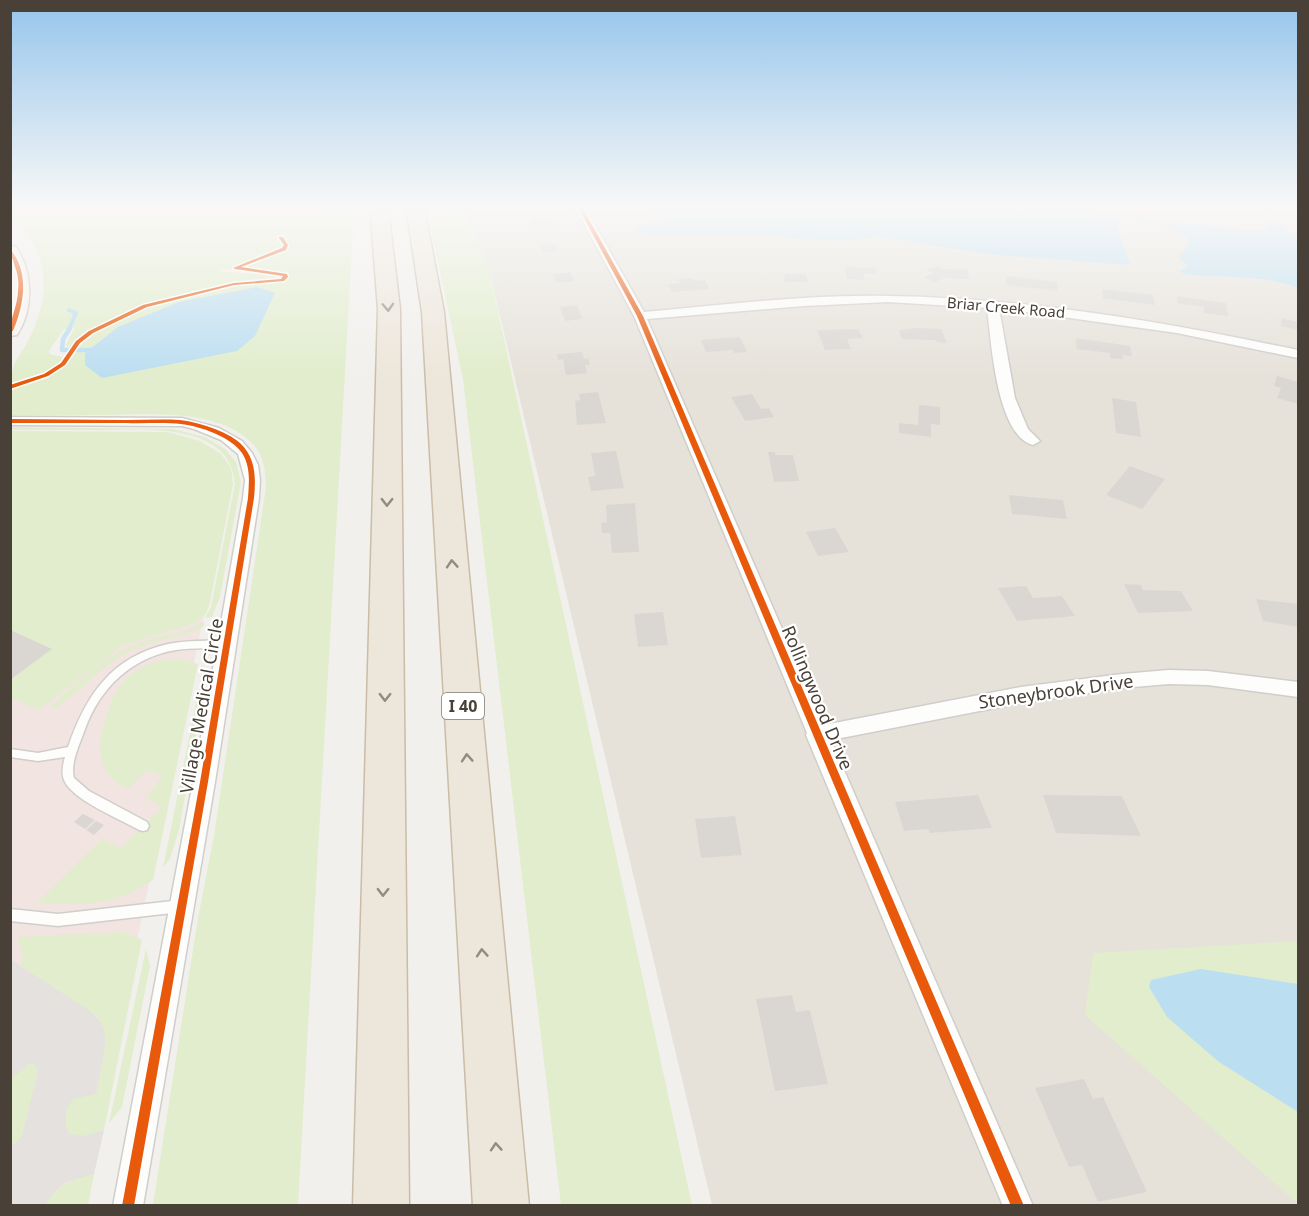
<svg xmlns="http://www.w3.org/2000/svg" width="1309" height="1216" font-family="'Noto Sans',sans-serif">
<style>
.residential{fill:#e6e2da}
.medical{fill:#f1e4e1}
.green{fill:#e1edcc}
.parking{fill:#e4e1de}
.water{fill:#bcdef1}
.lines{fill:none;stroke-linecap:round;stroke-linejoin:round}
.stream-far1{stroke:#bcdef1;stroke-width:4}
.stream{stroke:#bcdef1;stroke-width:4.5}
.building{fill:#dad7d3}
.lane-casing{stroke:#d0ceca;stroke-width:3}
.street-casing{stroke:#d0ceca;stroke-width:3}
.secondary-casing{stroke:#d2cdc3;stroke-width:3}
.highway-casing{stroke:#cabca7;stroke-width:3}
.lane{fill:#fdfdfc;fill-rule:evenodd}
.street{fill:#fdfdfc;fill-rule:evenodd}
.secondary{fill:#f7f5f0;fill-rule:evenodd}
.highway{fill:#ede6da;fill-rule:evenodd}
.cycleway-casing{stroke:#fff;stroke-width:3}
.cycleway{fill:#e8590c;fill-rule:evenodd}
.oneway{stroke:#938b80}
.labels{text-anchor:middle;stroke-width:4.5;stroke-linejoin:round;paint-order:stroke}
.far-street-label{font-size:15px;fill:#494137;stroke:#fff}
.shield{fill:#fff;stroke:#807a73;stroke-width:1.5}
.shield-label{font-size:16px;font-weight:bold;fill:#494137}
.street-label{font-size:18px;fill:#494137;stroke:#fff}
</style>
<rect width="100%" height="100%" fill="#f2f0ed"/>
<path class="residential" d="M462 207H1298V1205H712L489 270Z"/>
<path class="medical" d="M10 433 205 609 83 1205H11Z"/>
<path class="green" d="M11 207H347L353 231 298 1205H153L198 918 214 836 266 487C265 473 265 459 256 448 224 407 148 415 103 415 72 415 41 415 10 415L11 388C33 384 57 376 71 358 77 350 81 343 89 337 107 322 133 310 155 304 185 295 218 285 249 283 261 282 281 287 288 276L273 270 239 268 269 255 232 268 282 275V276L268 272 223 269 217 271 269 275 281 279 222 284 151 302 99 326 71 347 65 346 75 328 63 330 49 351 50 354 65 358C52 375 31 382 11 385 11 361 19 359 29 339 50 297 52 250 11 219Z
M426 207H462L489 270 692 1205H561L463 379Z
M10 427 173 429 205 437 225 449 236 462 241 482 220 597 212 617 205 618 211 607 235 484C231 421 142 430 98 430 69 430 40 430 11 430Z
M11 431 167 432 200 441 221 454 231 468 233 484 210 602 206 614 195 623 121 646 39 710 11 698V680L51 649 11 630Z
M204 621V626C180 638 152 640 128 652 102 666 82 689 58 707L49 709C73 686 102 657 134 645 156 636 183 635 204 621Z
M167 659H179L198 664 153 880C111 908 85 904 37 903L102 839 121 848 162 807 145 797 163 777 147 770 127 789C95 773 96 742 108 712 111 702 115 691 122 683 133 670 150 662 167 659Z
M203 668 206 679 179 830 170 859 163 868Z
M124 932 142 940 104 1130 84 1136 69 1134C64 1123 63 1108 73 1099L96 1094 105 1047 97 1016 20 965 23 957 17 937Z
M1298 941V1204L1085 1015 1093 953Z
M146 949 150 966 122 1107 109 1123Z
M34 1063 38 1071 22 1136 19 1141 11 1145V1109L13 1106 11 1103 10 1079 24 1065Z
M94 1174 88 1205 44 1206C56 1186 72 1179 94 1174Z"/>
<path class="parking" d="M11 960 90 1011 102 1024 105 1034V1047L96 1094 73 1099 66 1110V1127L69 1134 84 1136 104 1130 94 1174 66 1182 56 1190 44 1205H11V1145L16 1143 22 1136 38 1071 34 1063 28 1064 11 1079Z"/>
<path class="water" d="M641 207H1076L1104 210 1117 217 1118 229 1130 265 994 255 879 237 835 241 751 235 654 236 635 232 640 228 662 221 664 215Z
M1148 220 1255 231 1269 229 1267 221 1275 220 1289 232 1298 233V288C1261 273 1223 279 1184 274L1180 271 1188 266 1180 260 1179 255 1188 246 1187 238 1173 229Z
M257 287 275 293 255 336 237 351 102 378 85 365V353L118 327 179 302Z
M1201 969 1298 984V1112L1219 1062 1167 1017 1149 987 1151 980Z"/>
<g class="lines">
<path class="stream-far1" d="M321 207 349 211
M440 208 489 207
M1110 216 1153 221
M69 329 76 313 69 310"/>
<path class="stream" d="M70 328 63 339 62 350H90"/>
</g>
<path class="building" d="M553 215 555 219H552L555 225 534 228 529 217Z
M555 243 559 251 543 253 539 244Z
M937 266 944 269 968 270 969 279 945 278 935 282 924 277 934 273 926 270Z
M844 267 875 268 877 274H863L865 280 847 279Z
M570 272 574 281 556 283 553 274Z
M784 274H806L808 282H785Z
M1006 276 1057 282 1058 291 1006 285Z
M692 278 694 281 705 280 709 289 671 292 668 284 680 283 678 279Z
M1102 289 1153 295 1155 305 1103 298Z
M1177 296 1226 303 1228 316 1204 313V307L1177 303Z
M577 305 582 319 565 321 560 307Z
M1282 318 1298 322V330L1281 326Z
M916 328 941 329 947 343 937 342 935 340 902 339 899 330Z
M858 329 863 338 847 339 851 349 825 350 817 330Z
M740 337 747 352 734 353 732 350 706 352 701 340Z
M1076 338 1130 346 1132 356 1122 355 1123 359 1110 358V353L1077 349Z
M582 352 584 359 588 358 590 365H585L587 373 566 375 563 359 558 360 557 354Z
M1277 376 1298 382V404L1277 398 1281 388 1274 386Z
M598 392 606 423 577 425 575 401 580 400 579 394Z
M752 394 761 409 769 408 774 417 745 421 731 397Z
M1112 398 1136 402 1141 437 1116 433Z
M919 405 940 407V425L931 424V437L899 433V423L918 425Z
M616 451 624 488 591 491 588 477 595 476 591 453Z
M768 452H775V455H793L799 481 774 482Z
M1130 466 1165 479 1142 509 1106 495Z
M1009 495 1063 500 1067 519 1012 514Z
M635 503 639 552 612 553 610 533H602L601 523 607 522 606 505Z
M835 528 849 552 818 556 806 532Z
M1124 584 1141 585 1143 590 1181 591 1193 611 1138 613Z
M1026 586 1033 598 1062 596 1075 616 1017 621 998 588Z
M1256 599 1298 604V627L1263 621Z
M663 612 668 645 638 647 634 614Z
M10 630 52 649 10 680Z
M978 795 992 828 930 833 928 829 904 831 895 802Z
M1043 795 1122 796 1141 836 1056 833Z
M83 814 95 820 85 829 74 822Z
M735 816 742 855 701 858 695 819Z
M96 821 104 825 94 835 86 830Z
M792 995 796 1012 810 1010 828 1084 775 1091 756 999Z
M1084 1079 1093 1099 1103 1097 1147 1192 1098 1202 1082 1165 1069 1167 1035 1088Z"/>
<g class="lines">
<defs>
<path id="lane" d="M228 640 231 641 233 643 231 645C213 650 194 647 176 650 132 657 100 688 85 729 80 744 70 762 74 778L89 791 147 822 149 826 147 830 143 831 139 830C120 819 72 800 64 780 61 772 63 764 65 757L38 761 10 757V749L38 753 68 747C86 695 111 657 168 644 188 640 208 641 228 640Z
M181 900 185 902 187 906 185 910 181 912 58 926 10 921V909L58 914Z"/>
<path id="street" d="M575 207H585L644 312C725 305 807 294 889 296 1027 298 1164 322 1298 350V358L1177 333 999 308 1015 398 1028 429 1040 441 1033 445C996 436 991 339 987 308L888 302 804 306 647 319 824 725 1021 687 1122 674 1169 670 1208 671 1298 682V697L1208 685 1169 684 1122 688 1021 703 831 740 1033 1206H1003L806 735 807 733 634 316Z
M10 417 182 418 219 428 242 441 252 453 258 465 260 480 259 498 215 782 143 1206H113L193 782 243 498 245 480 238 454 221 440 194 429 182 426 10 425Z"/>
<path id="secondary" d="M10 245 16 247C33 272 34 309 17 335L10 336Z"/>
<path id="highway" d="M370 207H388L400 309 409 1206H353L378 309Z
M406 207H424L444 312 529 1206H473L422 312Z"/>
</defs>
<use href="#lane" class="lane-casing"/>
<use href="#street" class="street-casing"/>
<use href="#secondary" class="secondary-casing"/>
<use href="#highway" class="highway-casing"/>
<use href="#lane" class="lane"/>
<use href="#street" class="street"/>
<use href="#secondary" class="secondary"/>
<use href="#highway" class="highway"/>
<defs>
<path id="cycleway" d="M578 207H582L643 316 1024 1206H1011L637 316Z
M279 237H283L288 245 286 250 241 267 287 274 288 277 284 281 234 285 147 307 93 333 80 343 65 365 48 376 10 389V385L44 374 61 363 76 341 89 331 143 305 234 283 281 279 283 276 235 269 233 268 282 248 284 245 279 238Z
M10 249C30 272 24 305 13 331L10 332C10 318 18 305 18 290 19 283 18 274 15 267 14 260 10 256 10 249Z
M10 419C49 419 87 420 125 420 143 420 162 419 180 420 197 422 227 431 240 443 256 458 256 478 254 498L208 782 134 1206H122L200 782 248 498C249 483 251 467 242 453 231 437 200 426 181 424 163 422 144 424 126 423 87 423 49 423 10 423Z"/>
</defs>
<use href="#cycleway" class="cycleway-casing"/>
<use href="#cycleway" class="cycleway"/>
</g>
<defs><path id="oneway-chevron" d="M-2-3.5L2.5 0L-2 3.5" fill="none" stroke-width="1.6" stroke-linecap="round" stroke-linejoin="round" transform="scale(1.5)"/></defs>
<g class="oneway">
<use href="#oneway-chevron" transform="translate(388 307) rotate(87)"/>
<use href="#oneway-chevron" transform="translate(387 502) rotate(91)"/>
<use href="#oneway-chevron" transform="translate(452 564) rotate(-94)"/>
<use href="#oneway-chevron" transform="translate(385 697) rotate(91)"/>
<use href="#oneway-chevron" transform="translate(467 758) rotate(-94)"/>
<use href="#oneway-chevron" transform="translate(383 892) rotate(91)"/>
<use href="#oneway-chevron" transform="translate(482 953) rotate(-94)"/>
<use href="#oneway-chevron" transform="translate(496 1147) rotate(-94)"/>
</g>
<linearGradient id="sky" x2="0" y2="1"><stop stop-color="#96c5ec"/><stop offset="0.55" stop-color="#f9f8f7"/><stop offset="1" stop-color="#f9f8f7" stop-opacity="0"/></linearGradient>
<rect width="1309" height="377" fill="url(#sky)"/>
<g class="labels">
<g class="far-street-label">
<text transform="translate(1006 308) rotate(5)" y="5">Briar Creek Road</text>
</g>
<rect class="shield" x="442" y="693" width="42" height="26" rx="4.5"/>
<g class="shield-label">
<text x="463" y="712">I 40</text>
</g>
<g class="street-label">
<text transform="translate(1056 692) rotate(-8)" y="6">Stoneybrook Drive</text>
<text transform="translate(817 698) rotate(67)" y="6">Rollingwood Drive</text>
<text transform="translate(202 706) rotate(-80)" y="6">Village Medical Circle</text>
</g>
</g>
<rect width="1309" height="1216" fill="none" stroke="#494137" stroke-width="24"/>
</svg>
